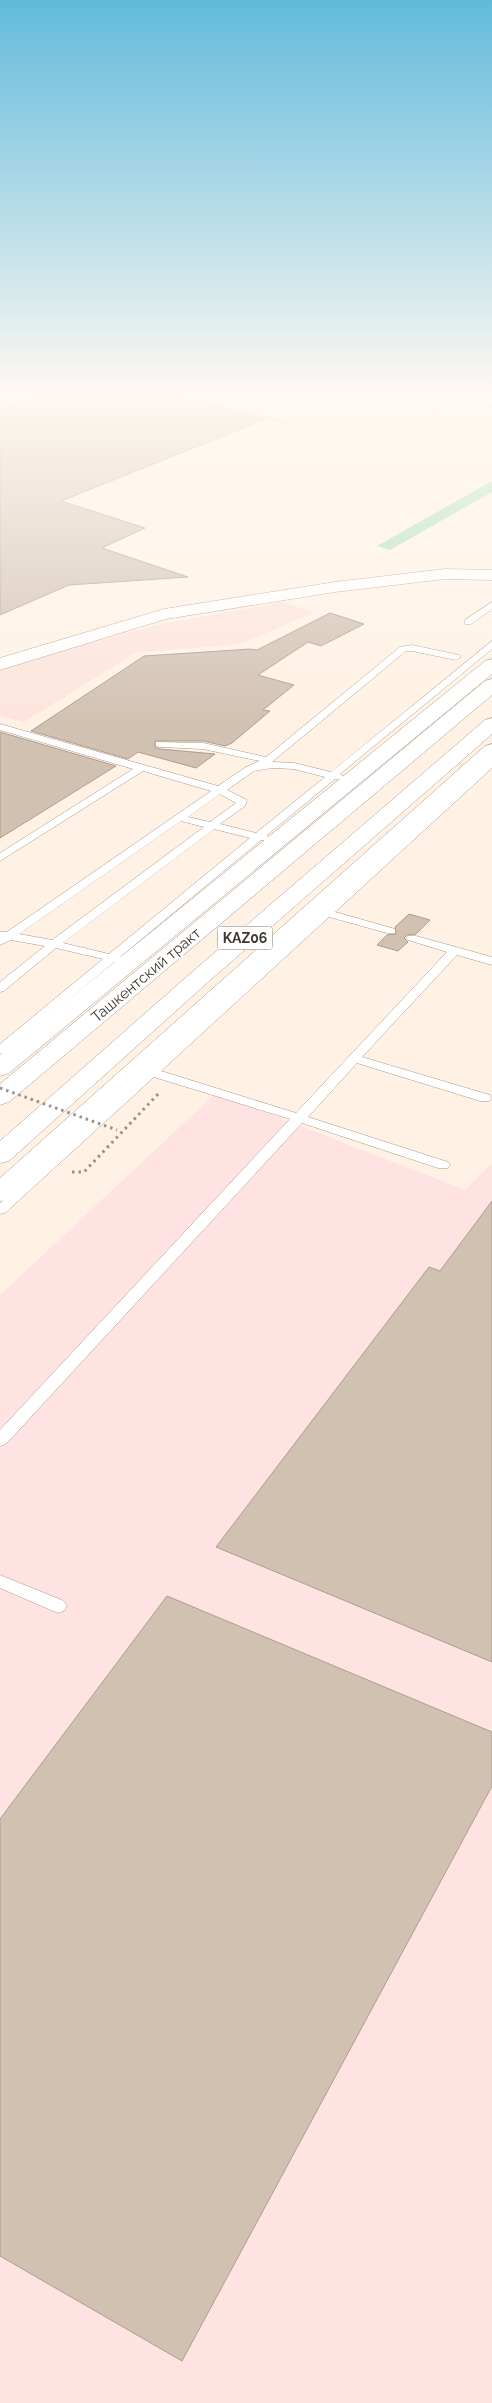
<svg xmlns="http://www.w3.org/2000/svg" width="492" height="2403" font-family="Raleway,sans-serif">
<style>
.commercial{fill:#fee3e2}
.industrial{fill:#fde4dc}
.green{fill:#a5ddbb}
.building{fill:#d1c1b1;stroke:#ac9d8e}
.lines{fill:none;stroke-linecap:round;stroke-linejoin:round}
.lane-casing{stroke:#a79889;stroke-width:1}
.street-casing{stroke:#a79889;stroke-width:1}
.secondary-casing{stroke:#a79889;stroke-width:1}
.highway-casing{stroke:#a79889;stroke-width:1}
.path-far1{stroke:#9b9187;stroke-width:2;stroke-dasharray:1 2;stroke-linecap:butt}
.path{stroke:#9b9187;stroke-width:3;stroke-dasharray:2.5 4;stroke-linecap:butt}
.lane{fill:#fff;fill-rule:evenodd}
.street{fill:#fff;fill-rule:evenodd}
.secondary{fill:#fff;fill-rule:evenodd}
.highway{fill:#fff;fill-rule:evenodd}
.path-bridge{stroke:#9b9187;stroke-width:3;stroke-dasharray:2.5 4;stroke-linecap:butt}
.labels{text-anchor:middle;stroke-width:5;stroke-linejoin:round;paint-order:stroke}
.shield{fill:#fff;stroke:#78746f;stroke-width:1}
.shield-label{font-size:14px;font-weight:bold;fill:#3e3831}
.street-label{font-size:15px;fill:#3e3831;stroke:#fff}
</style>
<rect width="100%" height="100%" fill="#fff2e4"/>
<path class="commercial" d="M216 1093 465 1190 492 1163V2403H0V1295Z"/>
<path class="industrial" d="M282 602 315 612 241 644 135 653 24 722 0 716V667L157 625Z"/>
<path class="green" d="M492 481V492L390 550 377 546Z"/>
<path class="building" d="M52 389H151L266 419 61 501 145 528 102 548 188 577 69 585 0 615V399L14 403Z
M330 613 364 624 321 646 308 642 258 675 294 685 263 710 270 711 232 743 225 746 203 741H155V747L160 749 215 754 196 768 138 752 128 759 31 731 144 656 250 649 257 650Z
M0 732 116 766 0 838Z
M409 914 430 920 416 934 407 935 404 938 408 942 398 951 377 945 387 935 396 934 395 927Z
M492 1201V1662L216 1547 429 1267 440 1271Z
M167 1596 492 1732V1786L182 2361 0 2256V1819Z"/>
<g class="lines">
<defs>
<path id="lane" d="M478 389H492V392Z
M492 602V609L471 624H465V620Z
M492 641V649L340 774 344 777 343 779H335L267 835 269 838 268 840H261L120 957 125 960 123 962H114L4 1053 0 1054V1044L103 959 56 948 4 991 0 992V982L45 946 11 940 0 945V932H7L211 791 143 771 0 861V853L133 769 0 730V724L218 786 246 767 260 761 203 749 160 747 156 746V742L203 743 266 757 400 647 412 645 459 655 461 657 456 660 412 651H406L272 762 294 763 331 772ZM272 768 294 769 325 777 256 833 220 824 245 806 247 800 227 790 254 771ZM220 794 236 803 210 822 188 817ZM181 821 204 827 52 940 19 934ZM214 829 250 838 109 954 63 943Z
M492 760V768L335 912 395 929V933H387L329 917 161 1071 296 1113 447 952 408 940 406 938 408 936H416L492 957V965L457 955 362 1057 490 1095 491 1098 490 1101H480L357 1063 308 1117 448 1162 450 1165 448 1168H438L302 1123 6 1444 0 1446V1430L290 1119 154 1077 5 1213 0 1214V1203L143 1073 140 1070 142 1067H150L319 914 315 911 317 909H325L488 761Z
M0 1575 64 1601 67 1606 64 1611 58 1613 0 1588Z"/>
<path id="street" d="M321 389H375L401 392 457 405 459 408 452 412 401 400 328 393Z
M445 569 492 570V580L445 579 335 592 166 619 0 670V658L164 609 335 582Z"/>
<path id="secondary" d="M463 395 492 396V404L465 403 460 406 470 409 492 408V416C475 419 455 420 444 405Z
M492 659V674L9 1073 0 1076V1055L485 661Z
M492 744V761L10 1199 0 1201V1178L485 746Z"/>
<path id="highway" d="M492 679V695L9 1102 0 1105V1084L485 681Z
M492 718V734L207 983 9 1161 0 1163V1141L191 973 485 720Z"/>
</defs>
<use href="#lane" class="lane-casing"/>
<use href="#street" class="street-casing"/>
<use href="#secondary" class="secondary-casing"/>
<use href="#highway" class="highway-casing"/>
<path class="path-far1" d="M159 389 288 423"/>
<path class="path" d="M72 1172H84L160 1092"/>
<use href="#lane" class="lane"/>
<use href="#street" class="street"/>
<use href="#secondary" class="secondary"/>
<use href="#highway" class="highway"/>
<path class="path-bridge" d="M0 1088 117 1130"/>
</g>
<linearGradient id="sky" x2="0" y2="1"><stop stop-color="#61badb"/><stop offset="0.54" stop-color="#fff9f3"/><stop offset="1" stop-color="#fff9f3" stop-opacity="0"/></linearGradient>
<rect width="492" height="726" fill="url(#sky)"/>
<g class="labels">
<rect class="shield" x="217.5" y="926.5" width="55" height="23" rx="4"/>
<g class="shield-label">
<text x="245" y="943">KАZ06</text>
</g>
<g class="street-label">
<text transform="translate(146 975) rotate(-40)" y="5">Ташкентский тракт</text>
</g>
</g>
</svg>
